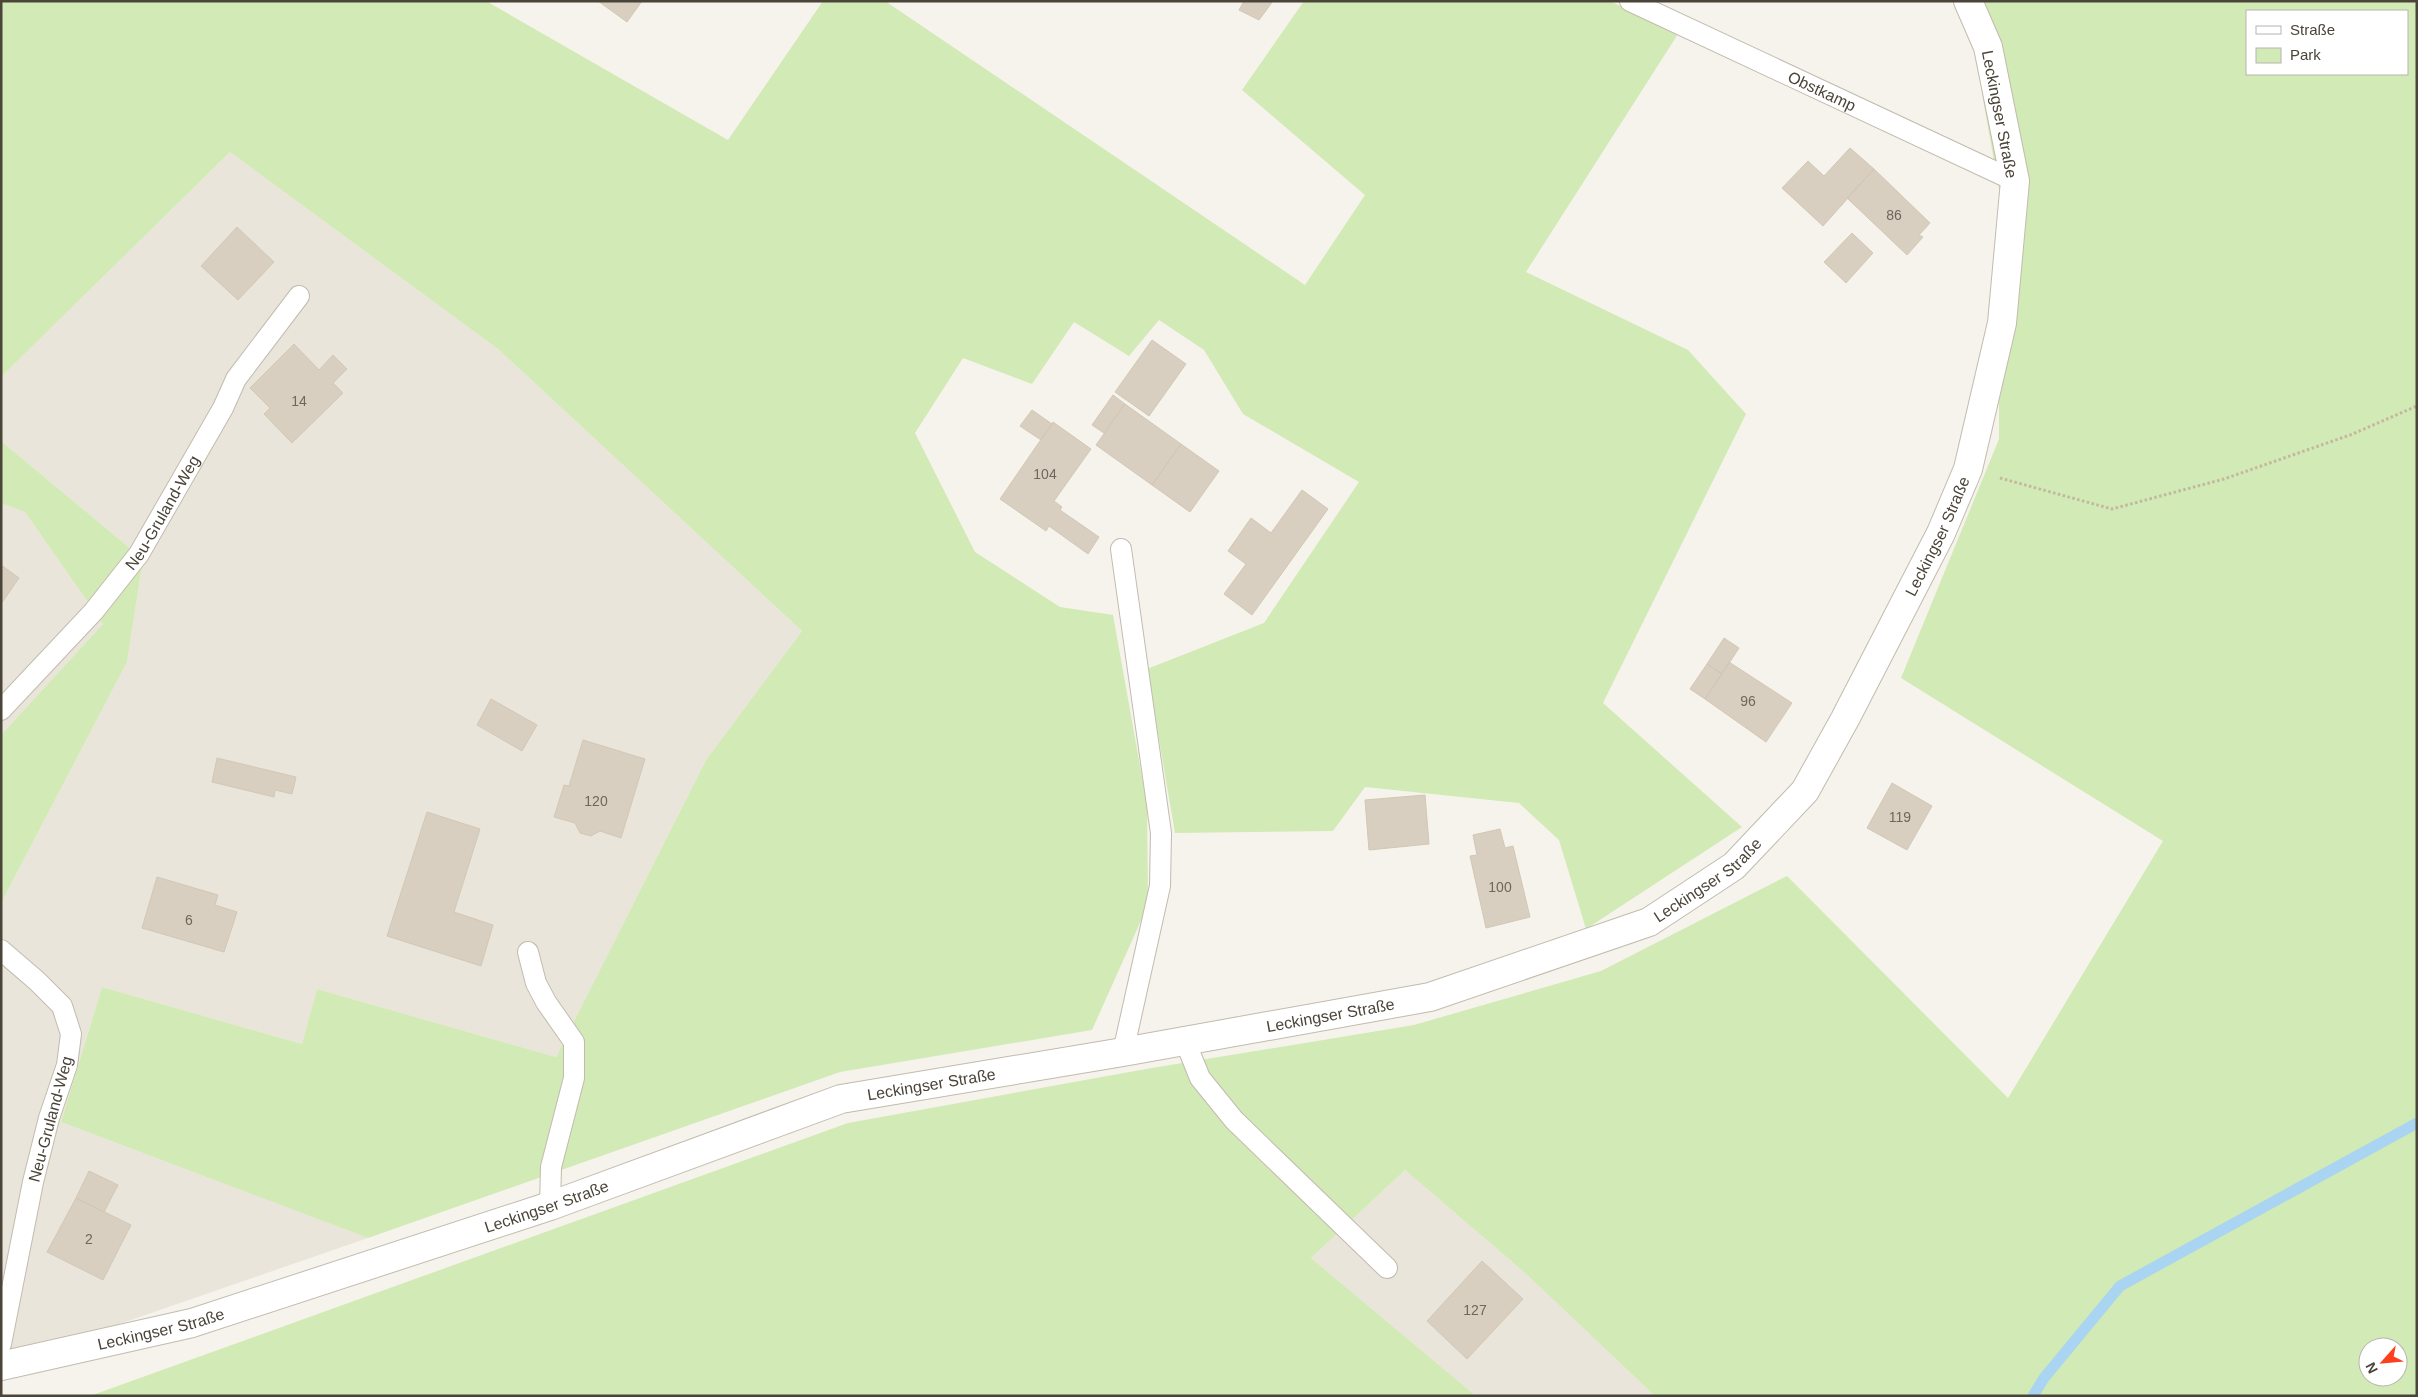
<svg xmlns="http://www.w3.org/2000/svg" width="2418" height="1397" font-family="Helvetica,sans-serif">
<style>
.residential{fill:#eae5da}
.green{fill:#d2eab5;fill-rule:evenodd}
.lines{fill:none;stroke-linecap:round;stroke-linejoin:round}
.stream{stroke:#a9d4f2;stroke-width:11}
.building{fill:#d8cfc1;stroke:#d3c7b4}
.lane-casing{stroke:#c2bbae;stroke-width:22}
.street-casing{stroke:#c2bbae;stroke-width:30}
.path{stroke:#c4b79f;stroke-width:3;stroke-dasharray:2.5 2.5;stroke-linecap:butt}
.lane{stroke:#fff;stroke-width:20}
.street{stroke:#fff;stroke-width:28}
.labels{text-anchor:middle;stroke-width:4;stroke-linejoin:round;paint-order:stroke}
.number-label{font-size:14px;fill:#6e675b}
.street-label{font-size:16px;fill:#4b4439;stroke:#fff}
</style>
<rect width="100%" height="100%" fill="#f6f3ec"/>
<path class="residential" d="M230 152 498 349 802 631 706 760 556 1057 317 989 302 1044 102 987 61 1122 368 1238 102 1330 1 1355V903L127 662 143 559 1 441V377Z
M1 503 25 512 103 624 1 735Z
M1405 1170 1524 1272 1655 1396H1476L1311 1258Z"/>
<path class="green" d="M1 1H486L728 140 823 1H885L1305 285 1365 195 1242 90 1304 1H1610L1678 34 1526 272 1688 350 1746 414 1603 703 1742 827 1586 929 1559 840 1519 803 1365 787 1333 831 1175 833 1147 669 1264 623 1359 482 1243 414 1204 350 1159 320 1129 356 1074 322 1032 384 963 358 915 433 975 552 1060 607 1113 615 1147 805 1148 905 1092 1030 840 1072 368 1238 61 1122 102 987 302 1044 317 989 556 1057 706 760 802 631 498 349 230 152 1 377Z
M1969 1H2417V1396H1655L1524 1272 1405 1170 1311 1258 1476 1396H90L848 1123 1146 1069 1414 1025 1601 971 1787 876 2008 1098 2163 841 1901 678 1999 439V189L1983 99ZM2247 11H2407V74H2247ZM2368 1347H2398V1377H2368Z
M1 441 143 559 127 662 1 903V735L103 624 25 512 1 503Z"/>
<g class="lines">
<path class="stream" d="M2033 1396 2044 1378 2120 1286 2417 1123"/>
</g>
<path class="building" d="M598 1H642L627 22Z
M1244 1H1273L1259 20 1239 10Z
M1850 148 1874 169 1823 226 1782 188 1808 161 1824 176Z
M1874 169 1930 223 1919 235 1923 237 1907 255 1847 198Z
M237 227 274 262 238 300 201 266Z
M1852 233 1873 253 1846 283 1824 262Z
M1152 340 1186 364 1149 416 1115 392Z
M294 344 319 370 333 355 347 369 333 383 343 393 292 443 264 414 270 408 250 388Z
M1113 395 1125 404 1104 433 1092 425Z
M1125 404 1181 444 1152 485 1096 445Z
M1032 410 1052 424 1041 440 1020 426Z
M1053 422 1091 449 1054 501 1062 507 1060 510 1099 537 1088 554 1049 526 1046 531 1000 499Z
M1181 444 1219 471 1190 512 1152 485Z
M1302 490 1328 509 1252 615 1224 594 1246 564 1228 551 1251 518 1271 533Z
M1 565 19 578 1 604Z
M1724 638 1739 648 1722 674 1707 664Z
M1729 662 1792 703 1766 742 1705 699Z
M1707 664 1722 674 1705 699 1690 689Z
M491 699 537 725 522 751 477 725Z
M583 740 645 759 621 838 600 831 591 836 580 833 575 823 554 817 564 785 569 786Z
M217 758 296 777 292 794 275 790 274 797 212 782Z
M1892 783 1932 806 1907 850 1867 828Z
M1425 795 1429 844 1369 850 1365 800Z
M427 812 480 829 454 912 493 925 481 966 387 936Z
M1500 829 1505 848 1513 846 1530 917 1486 928 1470 856 1477 855 1473 835Z
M157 877 218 895 215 905 237 912 224 952 142 928Z
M89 1171 118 1185 104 1212 76 1198Z
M76 1198 131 1225 103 1280 47 1252Z
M1482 1261 1523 1299 1467 1359 1427 1321Z"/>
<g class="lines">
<defs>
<g id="lane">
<path id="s1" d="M1630 1 2015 181"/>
<path d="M1121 549 1161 833 1160 886 1123 1052"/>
<path id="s2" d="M1 710 94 611 139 554 223 408 236 379 299 296"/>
<path d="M1 950 37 981 62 1006 71 1034 67 1065 49 1118 33 1182 1 1344"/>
<path d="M528 952 536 983 546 1002 574 1042V1078L551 1167 550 1206"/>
<path d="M1185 1041 1200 1078 1234 1120 1387 1268"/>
</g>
<g id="street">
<path id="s3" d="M1 1366 192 1323 550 1206 841 1099 1123 1052 1430 997 1649 922 1734 866 1805 791 1845 719 1941 533 1968 469 2002 323 2015 181 1988 47 1968 1"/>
</g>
</defs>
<use href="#lane" class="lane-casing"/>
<use href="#street" class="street-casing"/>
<path class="path" d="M2000 478 2112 509 2224 479 2350 435 2417 406"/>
<use href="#lane" class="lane"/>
<use href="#street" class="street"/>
</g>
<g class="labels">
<g class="number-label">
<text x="1894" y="220">86</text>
<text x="299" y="406">14</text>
<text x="1045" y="479">104</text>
<text x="1748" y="706">96</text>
<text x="596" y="806">120</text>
<text x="1900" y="822">119</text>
<text x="1500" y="892">100</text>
<text x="189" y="925">6</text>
<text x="89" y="1244">2</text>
<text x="1475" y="1315">127</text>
</g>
<g class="street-label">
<text dy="6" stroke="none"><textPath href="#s1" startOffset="212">Obstkamp</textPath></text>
<text transform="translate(2000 114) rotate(79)" y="6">Leckingser Straße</text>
<text dy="6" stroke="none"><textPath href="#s2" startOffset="256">Neu-Gruland-Weg</textPath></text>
<text dy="6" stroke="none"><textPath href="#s3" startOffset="2204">Leckingser Straße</textPath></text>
<text dy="6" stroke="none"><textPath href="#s3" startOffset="1784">Leckingser Straße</textPath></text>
<text dy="6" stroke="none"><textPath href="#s3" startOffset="1379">Leckingser Straße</textPath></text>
<text dy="6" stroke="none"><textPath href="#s3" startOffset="974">Leckingser Straße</textPath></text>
<text transform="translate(50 1119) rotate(-75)" y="6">Neu-Gruland-Weg</text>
<text dy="6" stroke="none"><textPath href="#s3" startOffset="569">Leckingser Straße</textPath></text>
<text dy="6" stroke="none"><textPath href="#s3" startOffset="164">Leckingser Straße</textPath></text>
</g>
</g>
<rect width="2418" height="1397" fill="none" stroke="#4b4439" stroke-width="5"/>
<rect x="2246" y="10" width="162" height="65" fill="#ffffff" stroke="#b7b4b0"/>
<rect x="2256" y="26" width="25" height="8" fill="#ffffff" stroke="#b7b4b0"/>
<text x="2290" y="35" font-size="15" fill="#4b4439">Straße</text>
<rect x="2256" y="48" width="25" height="15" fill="#d2eab5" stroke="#b7b4b0"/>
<text x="2290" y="60" font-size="15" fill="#4b4439">Park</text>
<g transform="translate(2383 1362) rotate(243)"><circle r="24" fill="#ffffff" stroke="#b7b4b0"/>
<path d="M0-4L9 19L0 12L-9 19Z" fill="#fc3f1d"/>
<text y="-8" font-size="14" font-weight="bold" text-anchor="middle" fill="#4b4439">N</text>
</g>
</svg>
